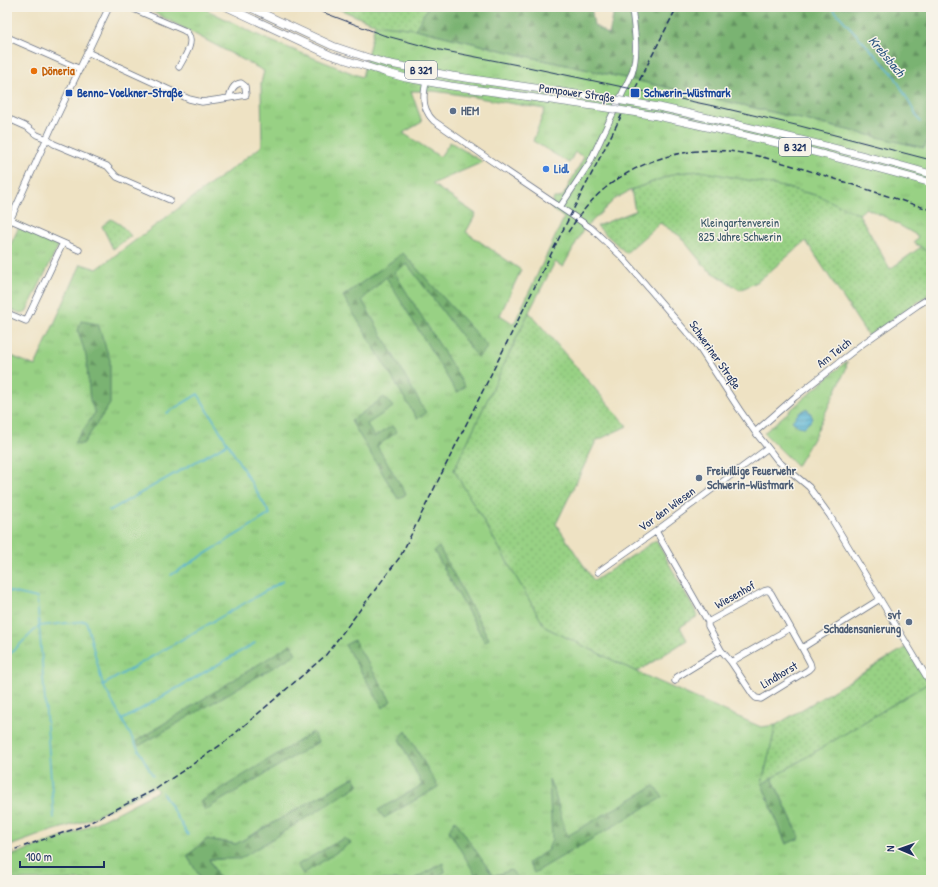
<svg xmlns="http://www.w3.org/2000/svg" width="938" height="887" font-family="'Patrick Hand',sans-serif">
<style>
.grass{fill:url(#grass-tufts);stroke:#5a8071;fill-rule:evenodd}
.forest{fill:url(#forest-firs);stroke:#4a7168}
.park{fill:url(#park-dots);stroke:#5a8071}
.water{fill:url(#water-rules);stroke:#387098}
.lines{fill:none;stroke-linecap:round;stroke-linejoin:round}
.stream{stroke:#54b2d3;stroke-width:1.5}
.minor-casing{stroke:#656e81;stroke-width:7}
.major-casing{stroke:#656e81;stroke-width:8}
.minor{stroke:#fff;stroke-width:5.5}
.major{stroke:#fff;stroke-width:7}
.tram{stroke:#1b2f5e;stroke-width:1}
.rail{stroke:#1b2f5e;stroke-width:1.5;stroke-dasharray:6 3;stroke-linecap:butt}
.major-bridge-casing{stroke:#656e81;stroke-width:8;stroke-linecap:butt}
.major-bridge{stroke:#fff;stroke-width:7}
.food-dot{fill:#e8710a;stroke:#f7f3e8;stroke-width:1.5}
.transit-dot{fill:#1a4fb4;stroke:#f7f3e8;stroke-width:1.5}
.service-dot{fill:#5c6f8a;stroke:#f7f3e8;stroke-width:1.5}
.shop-dot{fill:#3f7fe0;stroke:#f7f3e8;stroke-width:1.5}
.labels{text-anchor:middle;stroke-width:3;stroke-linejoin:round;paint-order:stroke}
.shield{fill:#f7f3e8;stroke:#5d6a87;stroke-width:1}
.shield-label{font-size:11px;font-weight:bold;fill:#1b2f5e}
.food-label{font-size:12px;font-weight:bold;fill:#c56008;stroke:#f7f3e8;text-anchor:start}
.transit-label{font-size:12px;font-weight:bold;fill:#164399;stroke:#f7f3e8;text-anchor:start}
.street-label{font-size:12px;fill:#1b2f5e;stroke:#f7f3e8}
.service-label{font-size:12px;font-weight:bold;fill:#4e5e75;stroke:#f7f3e8;text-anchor:start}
.shop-label{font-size:12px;font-weight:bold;fill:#366cbe;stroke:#f7f3e8;text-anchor:start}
.park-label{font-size:12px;fill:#3a5868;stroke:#f7f3e8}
.water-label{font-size:13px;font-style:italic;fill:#2c5681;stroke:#f7f3e8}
</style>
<defs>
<pattern id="grass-tufts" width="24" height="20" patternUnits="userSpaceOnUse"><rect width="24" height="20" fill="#98d184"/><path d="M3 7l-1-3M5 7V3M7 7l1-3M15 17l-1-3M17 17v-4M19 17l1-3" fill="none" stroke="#82b474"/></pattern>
<pattern id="forest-firs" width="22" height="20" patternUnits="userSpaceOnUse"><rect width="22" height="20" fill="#7ab372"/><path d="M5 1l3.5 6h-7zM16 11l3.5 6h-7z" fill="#639261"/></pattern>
<pattern id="park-dots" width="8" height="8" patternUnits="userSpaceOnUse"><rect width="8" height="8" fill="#98d184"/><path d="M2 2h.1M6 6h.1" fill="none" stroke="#82b474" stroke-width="1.8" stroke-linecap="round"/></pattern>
<pattern id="water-rules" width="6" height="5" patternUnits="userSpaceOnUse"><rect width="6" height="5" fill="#54b2d3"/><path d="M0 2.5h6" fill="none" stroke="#4591ae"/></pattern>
</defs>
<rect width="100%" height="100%" fill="#f7f3e8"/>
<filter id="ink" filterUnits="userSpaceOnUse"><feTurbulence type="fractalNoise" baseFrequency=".025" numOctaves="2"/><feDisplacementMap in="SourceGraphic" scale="8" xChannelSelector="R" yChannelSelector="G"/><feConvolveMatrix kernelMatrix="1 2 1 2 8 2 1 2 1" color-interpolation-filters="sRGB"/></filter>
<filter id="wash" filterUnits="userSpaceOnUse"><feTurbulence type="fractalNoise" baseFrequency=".012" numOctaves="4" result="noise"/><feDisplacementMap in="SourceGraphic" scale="16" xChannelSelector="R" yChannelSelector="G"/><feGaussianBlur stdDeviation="0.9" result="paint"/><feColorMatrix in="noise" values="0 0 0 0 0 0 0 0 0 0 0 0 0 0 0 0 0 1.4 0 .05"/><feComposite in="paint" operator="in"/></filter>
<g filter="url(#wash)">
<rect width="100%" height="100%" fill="#eee2c3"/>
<path class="grass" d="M144 7H201L266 39 362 77 375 24 415 29 534 58 661 86 924 148 931 133V256L921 247 914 243 918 236 885 217 866 208 859 214 847 210 819 196 783 187 700 171 677 173 631 190 615 199 583 230 563 267 555 262 529 312 454 470 545 627 637 672 761 727 776 725 762 784 786 844 800 837 772 778 930 682 931 684V880H220L209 859H221L358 785 354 777 236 844 207 839 187 856 202 880H7V857L74 833 112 815 158 791 154 787 88 820 45 833 7 847V354L35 366 81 264 97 269 262 146 261 83 264 71ZM411 91H433L449 93 545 109 533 141 569 163 575 152 584 157 563 196 559 198H554L550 207 564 218 514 324 500 315 521 270 466 232 476 214 432 184 483 162 450 142 440 157 403 133 422 122Z
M19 227 59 245 26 312 20 313 7 308V252Z
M847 361 846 369 815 435 797 466 764 433Z"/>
<path class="forest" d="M428 7H591L594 25 609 35 615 7H931V133L924 148 661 86 534 58 415 29Z
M403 253 488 347 478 358 407 264 394 272 465 386 457 393 386 277 362 300 426 413 417 419 343 296Z
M81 321 98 324 110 360V404L83 444 74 443 95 413 90 400 86 356 78 331Z
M384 397 393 407 367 424 374 437 392 426 397 432 377 446 406 494 398 499 351 421Z
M439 547 489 639 485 642 434 551Z
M354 640 391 701 383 708 345 645Z
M291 644 296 654 139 746 136 741Z
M406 731 438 787 384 818 378 810 422 785 399 739Z
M313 732 318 742 205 810 200 802Z
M354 777 359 785 240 859H209L220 880H202L187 856 207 839 236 844Z
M772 778 800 838 786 844 762 784Z
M549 779 554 791 567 836 654 786 663 797 534 873 528 863 548 850 552 839Z
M455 820 493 876 511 870 518 878 515 880H477L478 879 449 831Z
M344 838 351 843 303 874 297 865Z
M443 863 445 872 432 880H412Z"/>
<path class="park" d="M334 7H428L415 29 375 24Z
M700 171 783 187 819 196 847 209 859 214 890 269 921 247 931 256V293L868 336 806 241 757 282 740 290 706 268 680 236 660 223 626 253 597 226 635 211 631 190 677 173Z
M111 219 121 225 131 236 113 249 102 226Z
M529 312 627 426 596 441 556 524 594 581 656 540 698 616 680 627 687 640 637 672 545 627 454 470Z
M908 646 930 682 762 784 776 725Z"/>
<path class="water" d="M806 409 810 412 813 419 804 427 798 426 792 421 799 413Z"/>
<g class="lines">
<path class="stream" d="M831 7 894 75 920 122
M167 413 198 394 270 514 171 575
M109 511 227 444
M7 591 37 598 54 818
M7 657 39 626 86 621 103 685 153 776
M103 685 283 581
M122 720 255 643
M162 792 188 835"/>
</g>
</g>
<g filter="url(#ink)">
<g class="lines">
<defs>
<path id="minor" d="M129 7 183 30C185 31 187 32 188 34 195 43 183 59 179 67
M7 37 80 69
M87 52 189 99 202 102 229 98C231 91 233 84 241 83L245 86 246 95 229 98
M428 71C426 84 420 101 428 113 429 116 432 119 434 121L490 160 591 228 621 256 696 343 739 409 755 432 768 448 778 461 809 487 830 516 931 684
M7 118 27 127 37 135 47 139 54 144 107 166 117 177 170 200
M560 207 590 162 632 73C639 51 634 29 632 7
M11 220 79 250
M7 227 51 129 109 7
M7 313 26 321 63 243
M755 432 795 397 861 345 918 305 931 297
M656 531 708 622 764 591 768 590 771 593 802 648 810 663 811 667 808 670 761 699 756 698 753 695 731 662 721 650 708 626V622
M598 572 656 531 768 448
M802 648 880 599
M731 662 790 628
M675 681 677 677 721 650"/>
<path id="major" d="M227 7 330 55 384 72 406 78 451 86 600 107
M249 7 333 46 366 57 386 63 452 76 604 98
M659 107C750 127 841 148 931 174
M657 116C749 136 840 157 931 183"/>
</defs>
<use href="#minor" class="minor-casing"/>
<use href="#major" class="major-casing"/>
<use href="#minor" class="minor"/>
<use href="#major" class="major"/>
<path class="tram" d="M309 7 383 35 435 49 523 66 723 108 800 126 931 160"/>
<path class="rail" d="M568 232C578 217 589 202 603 190 641 158 693 144 742 153 764 156 785 164 807 170 848 183 890 197 931 210
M7 852 83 826 156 789 225 742 325 656 400 557 571 214 677 7"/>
<defs>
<path id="major-bridge" d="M604 98 659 107
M600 107 657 116"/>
</defs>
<use href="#major-bridge" class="major-bridge-casing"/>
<use href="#major-bridge" class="major-bridge"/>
</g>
</g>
<circle class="food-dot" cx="34" cy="71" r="4"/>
<g class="transit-dot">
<rect x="65" y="89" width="8" height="8" rx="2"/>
<rect x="630" y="88" width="10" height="10" rx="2"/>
</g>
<g class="service-dot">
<circle cx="453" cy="111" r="4"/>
<circle cx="699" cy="478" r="4"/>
<circle cx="909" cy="622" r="4"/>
</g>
<circle class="shop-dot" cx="546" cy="169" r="4"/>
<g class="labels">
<g class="shield">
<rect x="405" y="61" width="32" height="18" rx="3"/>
<rect x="779" y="138" width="32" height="18" rx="3"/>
</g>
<g class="shield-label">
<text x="421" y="74">B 321</text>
<text x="795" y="151">B 321</text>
</g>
<g class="food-label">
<text x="42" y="75">Döneria</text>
</g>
<g class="transit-label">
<text x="77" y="97">Benno-Voelkner-Straße</text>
<text x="644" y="97">Schwerin-Wüstmark</text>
</g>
<g class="street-label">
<text transform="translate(577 93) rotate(8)" y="4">Pampower Straße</text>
<text transform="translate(834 353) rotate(-38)" y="4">Am Teich</text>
<text transform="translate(715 355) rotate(55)" y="4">Schweriner Straße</text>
<text transform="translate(667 509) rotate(-36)" y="4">Vor den Wiesen</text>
<text transform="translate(735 595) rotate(-29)" y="4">Wiesenhof</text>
<text transform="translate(779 675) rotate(-31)" y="4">Lindhorst</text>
</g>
<g class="service-label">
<text x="461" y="115">HEM</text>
<text x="707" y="475">Freiwillige Feuerwehr<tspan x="707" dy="14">Schwerin-Wüstmark</tspan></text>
<text x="901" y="619" text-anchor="end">svt<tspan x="901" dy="14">Schadensanierung</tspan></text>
</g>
<g class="shop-label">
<text x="554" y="173">Lidl</text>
</g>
<g class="park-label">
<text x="740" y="227">Kleingartenverein<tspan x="740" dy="14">825 Jahre Schwerin</tspan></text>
</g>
<g class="water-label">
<text transform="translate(887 56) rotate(50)" y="5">Krebsbach</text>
</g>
</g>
<rect width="938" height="887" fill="none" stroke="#f7f3e8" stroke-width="24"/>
<g transform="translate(900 849) rotate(272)" stroke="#f7f3e8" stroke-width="3" paint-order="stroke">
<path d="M0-3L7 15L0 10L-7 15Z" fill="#1b2f5e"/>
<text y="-6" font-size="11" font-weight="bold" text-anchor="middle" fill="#1b2f5e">N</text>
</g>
<path d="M20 861v6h84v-6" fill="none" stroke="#1b2f5e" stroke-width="2"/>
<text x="26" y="861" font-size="12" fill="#1b2f5e" stroke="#f7f3e8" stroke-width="3" paint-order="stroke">100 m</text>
</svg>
